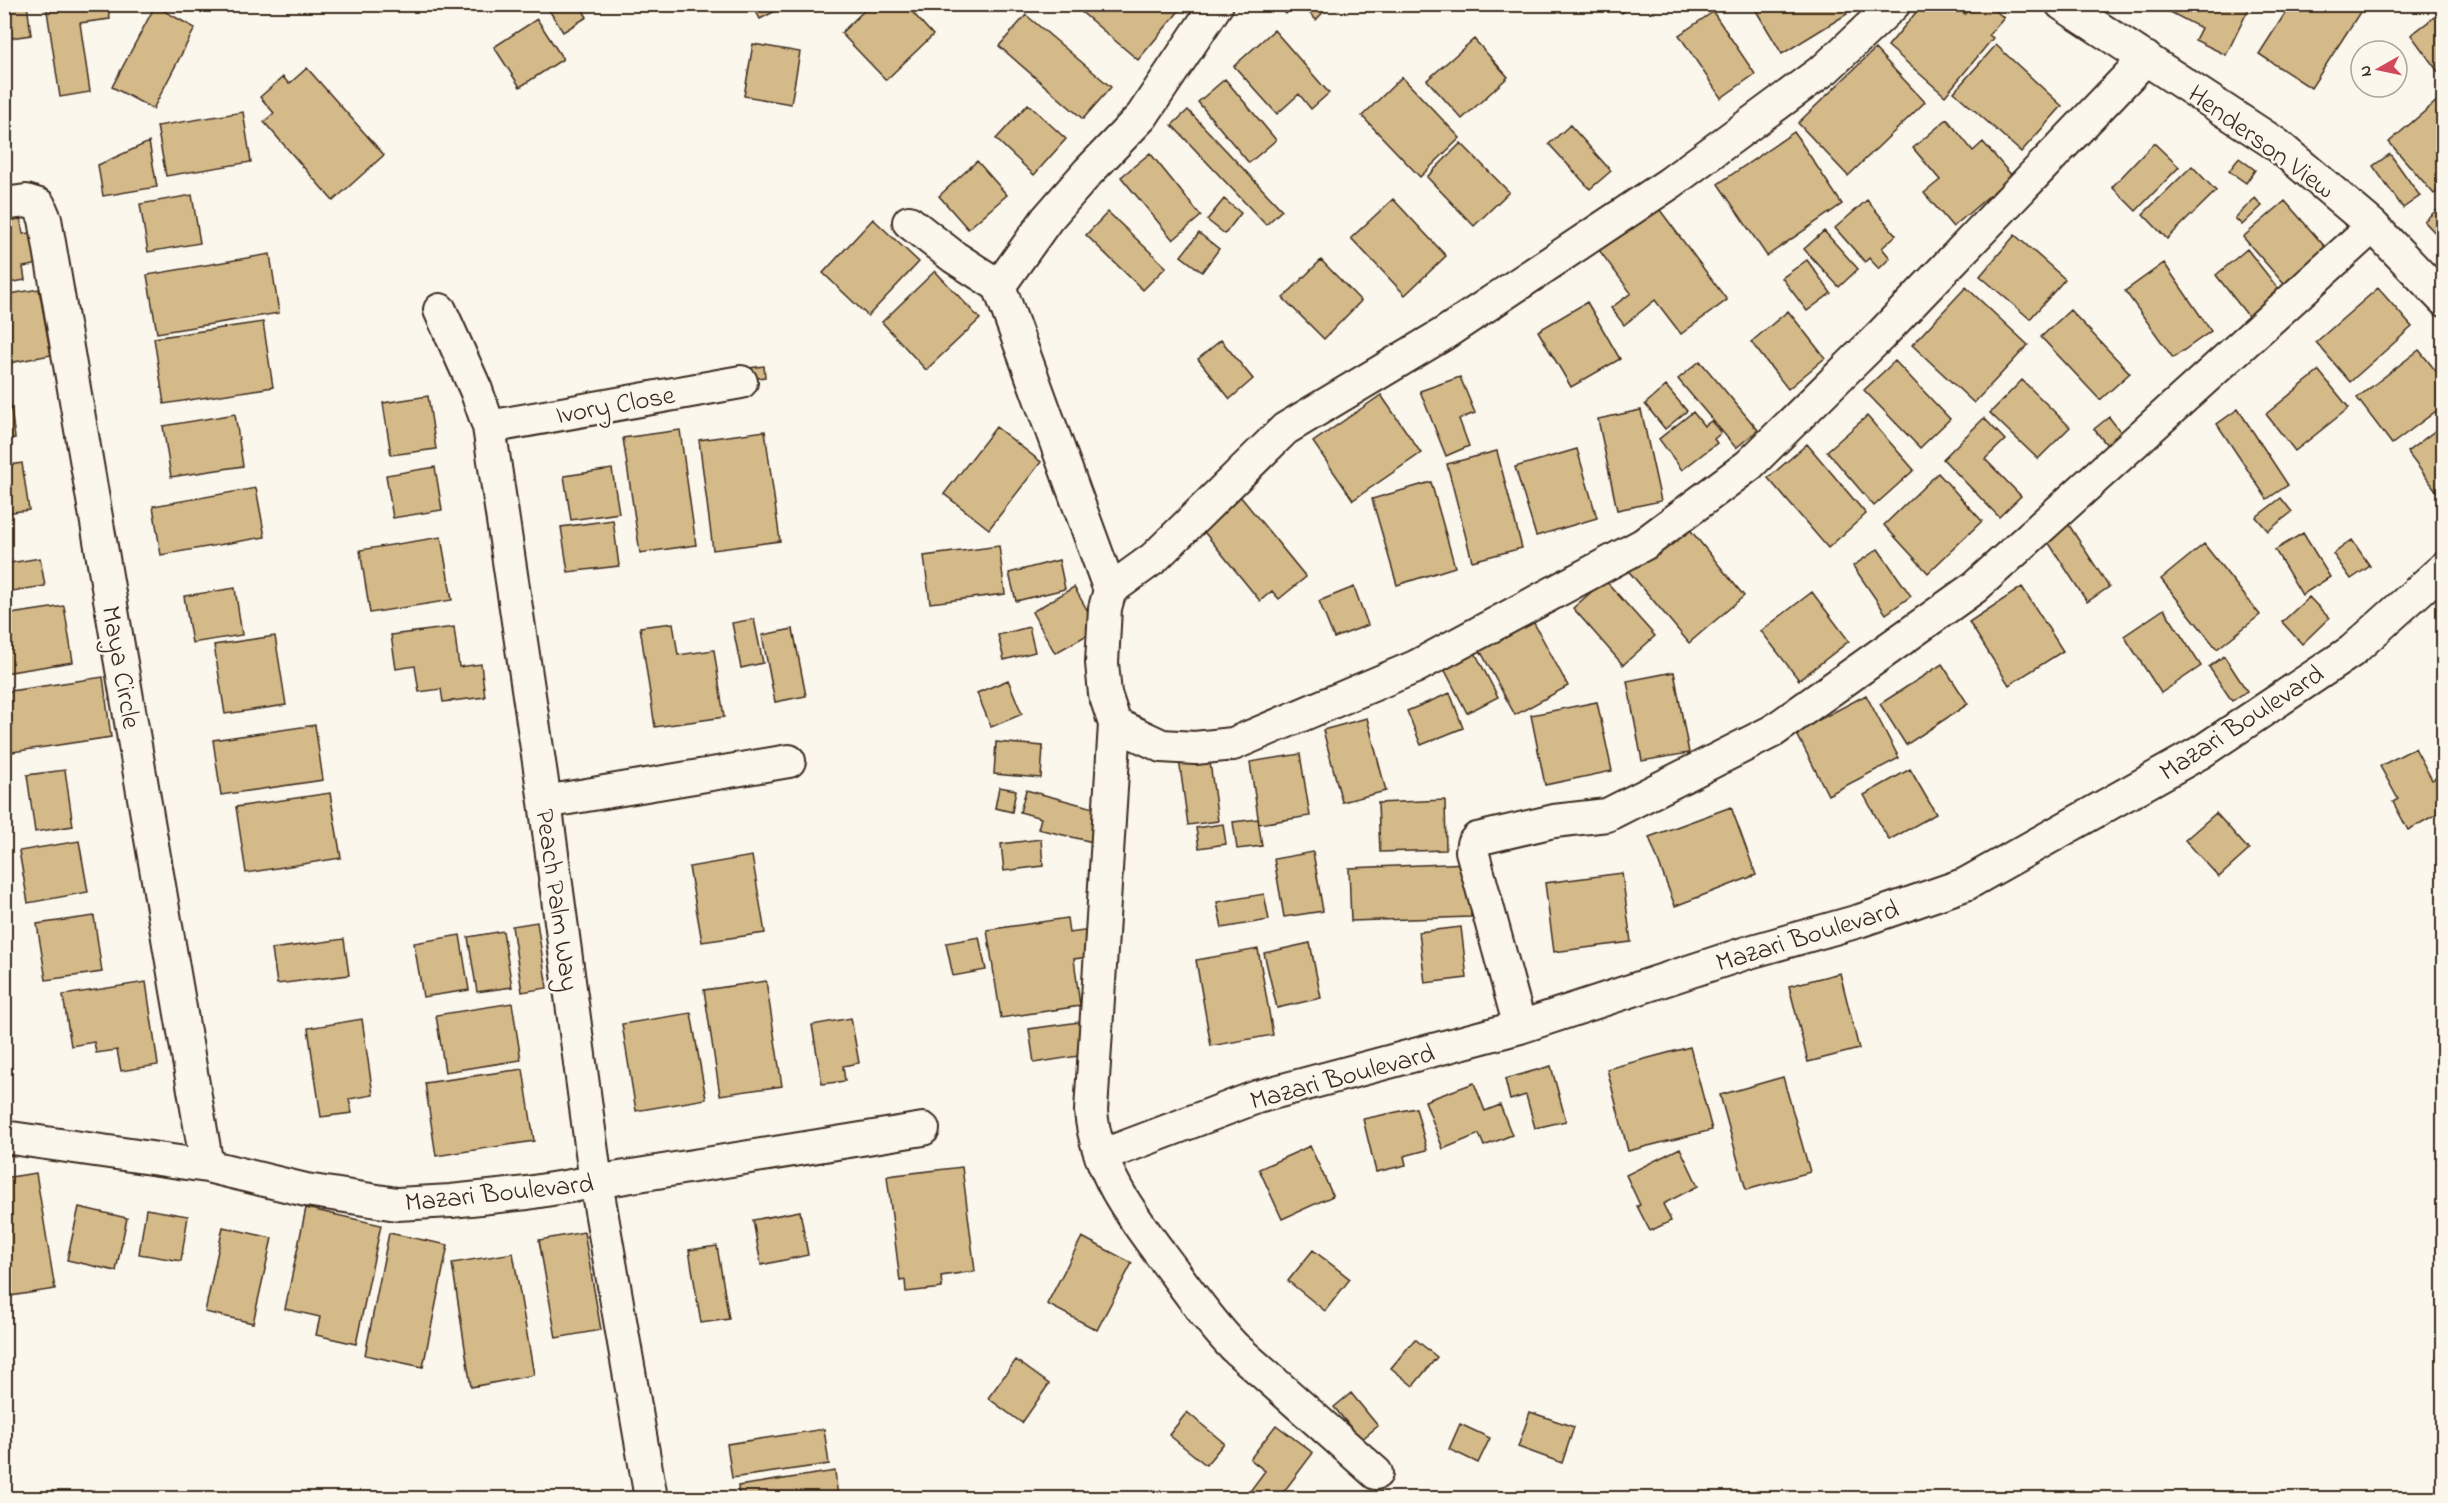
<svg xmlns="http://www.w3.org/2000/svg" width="2448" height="1503" font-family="'Indie Flower',sans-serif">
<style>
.building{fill:#d4b989;stroke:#3b2a1e;stroke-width:1.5}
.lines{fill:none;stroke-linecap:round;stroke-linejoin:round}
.street-casing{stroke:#3b2a1e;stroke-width:36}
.street{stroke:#fbf7ec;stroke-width:32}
.labels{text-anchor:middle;stroke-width:5;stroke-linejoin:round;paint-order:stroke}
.street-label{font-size:27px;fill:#3b2a1e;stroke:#fbf7ec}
</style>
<rect width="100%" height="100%" fill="#fbf7ec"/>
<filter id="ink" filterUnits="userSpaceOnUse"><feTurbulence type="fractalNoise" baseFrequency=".0167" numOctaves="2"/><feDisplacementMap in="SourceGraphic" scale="12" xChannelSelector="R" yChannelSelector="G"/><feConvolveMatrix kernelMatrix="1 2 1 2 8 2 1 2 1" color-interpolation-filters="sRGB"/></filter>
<g filter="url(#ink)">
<path class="building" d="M27 4 31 35 4 39V5Z
M46 4H108L110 19 80 23 90 92 60 97Z
M545 4H579L587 17 563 32Z
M752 4H789L760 19Z
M871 4H905L933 35 886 80 841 33Z
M1072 4H1172L1179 11 1138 60Z
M1276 4H1295L1286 14Z
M1301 4H1331L1316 20Z
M1617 4H1634L1622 13Z
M1752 4H1841L1847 14 1782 54Z
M1923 4H1954L1965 14 1973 4H1988L2004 18 1989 35 1993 38 1945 96 1888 46Z
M2166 4H2251L2226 55 2195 40 2201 28 2164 9Z
M2291 4 2364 6 2311 88 2259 54Z
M155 6 195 28 153 109 112 87Z
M2444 10V76L2442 77 2411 35Z
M1713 12 1755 74 1721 98 1679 35Z
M1026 15 1111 87 1083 119 999 46Z
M537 19 563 59 520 87 494 47Z
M1274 30 1329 93 1311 109 1299 94 1277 114 1234 66Z
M1474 39 1508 77 1462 119 1427 80Z
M753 44 800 52 791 104 744 96Z
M1996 45 2062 106 2021 152 1954 92Z
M1875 49 1925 102 1848 176 1798 123Z
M4 61 11 107 4 108Z
M307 68 384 155 333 201 264 122 274 113 260 97 283 77 289 84Z
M1402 77 1460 138 1420 177 1362 116Z
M1225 79 1276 140 1249 163 1198 102Z
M2444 95V186L2434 194 2389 142Z
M1028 104 1066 139 1034 175 996 139Z
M1188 110 1282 210 1266 225 1172 125Z
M243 112 251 162 166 176 157 126Z
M1947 119 1973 151 1983 142 2012 176 1953 227 1924 193 1940 180 1913 148Z
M1570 125 1611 171 1590 189 1549 144Z
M1794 132 1842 204 1767 256 1718 184Z
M149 142 157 187 103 196 98 165Z
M1461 143 1509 192 1474 226 1427 177Z
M2154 143 2179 167 2136 211 2112 187Z
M1150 153 1201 216 1173 240 1121 177Z
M2390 154 2420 196 2403 208 2373 166Z
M2239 158 2255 170 2246 183 2229 171Z
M977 161 1007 195 968 229 939 196Z
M2192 166 2216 191 2167 239 2143 214Z
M192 195 200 243 148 252 140 204Z
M2255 198 2262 206 2242 225 2235 218Z
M1224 199 1241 213 1225 234 1207 220Z
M1393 199 1446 256 1405 295 1351 238Z
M1867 200 1896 235 1882 248 1890 258 1879 269 1869 258 1865 262 1835 228Z
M2285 201 2326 248 2284 284 2243 237Z
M2444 204V242L2424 221Z
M1657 206 1727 300 1681 334 1655 300 1624 325 1611 308 1631 293 1599 250Z
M19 210 23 234 35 232 40 264 23 267 25 280 4 284V212Z
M1108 212 1166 267 1143 290 1086 235Z
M873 219 919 262 868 316 823 273Z
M1824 231 1858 269 1839 287 1804 249Z
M1199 233 1219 249 1202 272 1181 256Z
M2015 235 2065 279 2030 319 1980 276Z
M2247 249 2284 296 2252 321 2216 275Z
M270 254 279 313 157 333 147 275Z
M1321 260 1361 301 1324 339 1283 298Z
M1807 260 1831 293 1807 311 1782 278Z
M2164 263 2211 331 2173 358 2125 291Z
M935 271 980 319 926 370 882 322Z
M1966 287 2028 345 1974 403 1912 345Z
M2378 288 2412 327 2350 382 2316 342Z
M39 289 51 355 4 364V295Z
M1587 302 1620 359 1571 387 1538 331Z
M2070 310 2130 373 2100 400 2041 337Z
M1788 311 1825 358 1788 389 1751 342Z
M263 322 273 387 164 404 154 338Z
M1221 340 1253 379 1230 399 1198 359Z
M2419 350 2444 381V405L2392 444 2357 398Z
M1700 361 1758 430 1736 448 1678 379Z
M1895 361 1950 419 1920 448 1864 390Z
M764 366 765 377 750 379 749 368Z
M2319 371 2349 408 2295 451 2266 414Z
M1460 377 1475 413 1459 419 1469 446 1446 456 1420 391Z
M2022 380 2070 427 2038 459 1990 413Z
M1666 386 1687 411 1665 429 1645 404Z
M8 387 15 438 4 439V388Z
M1381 395 1421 453 1353 500 1313 442Z
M428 396 436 449 391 455 383 403Z
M2238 409 2288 485 2267 499 2217 424Z
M1641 410 1661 501 1617 510 1598 419Z
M1693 412 1704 426 1711 421 1721 433 1714 439 1717 443 1682 470 1659 439Z
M235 414 243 466 171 477 163 426Z
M1867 416 1914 470 1874 506 1827 451Z
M2109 417 2130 444 2115 455 2094 429Z
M1984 418 2005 440 1985 459 2021 496 1999 517 1943 459Z
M2444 424V489L2438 493 2407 452Z
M996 427 1041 462 989 529 944 494Z
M680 430 696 545 640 553 623 438Z
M765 431 780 541 713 550 699 440Z
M1807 444 1866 514 1828 548 1768 478Z
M1577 449 1597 518 1536 536 1515 467Z
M1497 451 1522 548 1472 561 1447 464Z
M22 463 29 510 4 513V466Z
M435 467 442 510 393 518 386 475Z
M612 469 619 513 571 520 564 476Z
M1938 473 1982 521 1928 573 1884 525Z
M1431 482 1455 567 1397 585 1372 499Z
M256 488 265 537 161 555 153 506Z
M1240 496 1306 577 1279 599 1272 591 1260 601 1201 528Z
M2281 498 2292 512 2268 531 2256 517Z
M2065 519 2109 587 2087 602 2043 534Z
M613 520 619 566 568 572 561 527Z
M1683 521 1744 596 1689 643 1626 568Z
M2303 533 2330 577 2302 595 2275 550Z
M441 537 452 600 370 613 360 550Z
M2352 540 2370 566 2351 579 2333 554Z
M2204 544 2260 615 2217 649 2161 579Z
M999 546 1005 594 930 603 924 556Z
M1878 549 1911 596 1886 614 1853 566Z
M40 558 45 586 6 592 4 564Z
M1059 560 1065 589 1016 601 1009 573Z
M1605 580 1655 636 1623 665 1573 608Z
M1074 587 1098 629 1055 653 1032 612Z
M1354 587 1368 625 1334 638 1319 601Z
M2022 587 2063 651 2009 685 1969 622Z
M235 588 242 635 192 643 184 596Z
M1812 592 1849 641 1799 680 1761 631Z
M2309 597 2329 618 2302 644 2282 622Z
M64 606 73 662 4 673V615Z
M2164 609 2201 666 2161 693 2124 636Z
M1527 610 1568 686 1515 715 1474 639Z
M754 619 763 663 741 668 732 623Z
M673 623 678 655 714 650 724 717 655 727 640 627Z
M454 627 459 667 481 664 485 697 443 702 441 689 419 692 415 666 396 669 391 635Z
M1029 627 1035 652 1004 660 998 635Z
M793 629 806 696 775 702 762 635Z
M275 636 286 705 225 714 214 645Z
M1468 639 1498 697 1467 713 1437 655Z
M2224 656 2247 691 2232 701 2209 667Z
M1942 664 1968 704 1906 745 1880 704Z
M1674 672 1689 753 1642 761 1627 681Z
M103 677 111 737 6 753 4 692Z
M1008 680 1022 714 991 727 977 693Z
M1450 693 1463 728 1421 745 1407 711Z
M1866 695 1899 758 1828 795 1796 732Z
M1597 702 1612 771 1545 785 1531 715Z
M1367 718 1386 791 1342 802 1323 730Z
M315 725 323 780 221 795 213 740Z
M996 742 1043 746 1041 778 994 774Z
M2415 748 2432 780 2435 778 2444 795V810L2408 830 2393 802 2398 799 2380 766Z
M1300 754 1310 816 1259 824 1250 762Z
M1209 755 1218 821 1188 825 1179 759Z
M1910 769 1936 814 1889 840 1864 795Z
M65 770 73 826 35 832 27 775Z
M999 787 1016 790 1012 812 995 808Z
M1026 790 1101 810 1093 842 1038 829 1041 818 1020 812Z
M330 793 341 858 246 873 236 807Z
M1445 800 1446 850 1380 852 1378 803Z
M1731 807 1756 875 1675 906 1649 837Z
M2216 813 2249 850 2219 877 2185 840Z
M1258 819 1262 846 1237 849 1233 822Z
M1223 824 1226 844 1199 848 1196 828Z
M1041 839 1043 866 1004 871 1001 844Z
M79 841 88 892 28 903 19 851Z
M1313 852 1323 911 1284 917 1274 859Z
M752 856 765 933 702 942 689 867Z
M1469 863 1471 917 1351 921 1349 868Z
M1622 873 1631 942 1554 952 1545 883Z
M1264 894 1269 920 1222 928 1217 902Z
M94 916 102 972 46 980 37 924Z
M1067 918 1069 933 1091 930 1095 956 1074 959 1080 1006 1001 1018 987 930Z
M537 922 547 988 522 992 512 926Z
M1461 927 1467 978 1425 983 1419 932Z
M503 931 512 987 477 992 468 937Z
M460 935 469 990 423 997 414 943Z
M979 937 986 970 953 976 946 943Z
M344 939 349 975 277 984 272 949Z
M1310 943 1321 998 1277 1008 1264 953Z
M1258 949 1273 1035 1211 1046 1196 960Z
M1840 973 1859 1049 1808 1062 1789 986Z
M766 981 782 1086 720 1095 704 990Z
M146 982 158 1065 121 1071 117 1050 96 1053 94 1042 71 1046 63 995Z
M512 1003 521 1060 445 1072 436 1015Z
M691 1013 706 1099 636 1111 622 1024Z
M851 1018 859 1063 843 1066 845 1081 822 1084 812 1025Z
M362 1019 373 1095 349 1099 352 1113 321 1117 308 1028Z
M1079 1022 1085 1055 1034 1063 1029 1029Z
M1690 1047 1712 1130 1628 1151 1607 1069Z
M1551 1066 1566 1121 1535 1128 1526 1095 1510 1100 1505 1079Z
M523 1069 534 1141 436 1156 425 1083Z
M1783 1077 1810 1172 1746 1190 1720 1095Z
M1474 1083 1485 1111 1500 1105 1512 1135 1484 1146 1479 1134 1443 1149 1425 1101Z
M1416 1108 1427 1150 1404 1156 1406 1165 1376 1172 1363 1119Z
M1310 1146 1333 1196 1282 1219 1259 1169Z
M1680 1148 1698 1186 1663 1204 1671 1221 1650 1231 1637 1206 1640 1205 1626 1175Z
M962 1167 975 1271 941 1276 942 1288 906 1292 905 1280 900 1281 887 1176Z
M36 1173 55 1289 4 1297V1178Z
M79 1207 127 1218 116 1271 67 1260Z
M306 1208 381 1225 356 1344 316 1335 320 1317 285 1309Z
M146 1209 188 1216 181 1261 139 1254Z
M800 1211 808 1255 761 1265 753 1220Z
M223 1227 272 1238 253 1323 205 1312Z
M584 1232 601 1330 556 1338 539 1240Z
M389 1233 448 1245 423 1367 365 1355Z
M1082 1237 1132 1263 1097 1330 1047 1304Z
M717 1246 729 1319 701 1323 689 1250Z
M1313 1250 1350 1279 1325 1311 1288 1281Z
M513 1253 534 1375 471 1387 452 1263Z
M1415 1339 1437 1357 1413 1386 1391 1368Z
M1016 1360 1049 1384 1022 1423 988 1398Z
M1351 1393 1378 1426 1361 1440 1334 1407Z
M1187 1412 1224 1443 1206 1465 1169 1435Z
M1530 1412 1574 1427 1562 1463 1518 1447Z
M1460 1424 1490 1438 1478 1463 1449 1449Z
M1276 1425 1313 1453 1279 1498H1251L1247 1495 1265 1471 1250 1459Z
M824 1429 829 1464 732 1478 727 1444Z
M835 1471 838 1498H739L738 1486Z"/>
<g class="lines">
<defs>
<path id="street" d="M1894 4 1826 68 1670 183 1442 335 1285 429 1154 558 1110 590 1105 608 1102 663 1105 694 1115 724 1162 746 1195 748 1233 744 1415 667 1644 544 1749 465 1881 335 2146 58
M2062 4 2276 144 2373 226 2444 300
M4 204 26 201 39 205 45 219 207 1166
M909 222 954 257 999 286
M440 310 476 390 489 427 545 802 596 1182 651 1498
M489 427 741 382
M1110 590 999 286 1047 219 1088 172 1142 116 1217 4
M1115 724 1091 1111C1096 1173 1138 1224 1174 1272 1193 1298 1212 1324 1234 1347L1376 1473
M545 802 789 761
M1520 1027 1472 851 1473 844 1477 839 1554 821 1607 815 1773 731 1975 587 2373 226
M4 1137 207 1166 306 1190 397 1204 451 1201 527 1193 923 1129
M1101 1156 1257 1097 1520 1027 1746 953 1859 921 1966 884 2201 752 2352 651 2444 568"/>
</defs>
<use href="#street" class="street-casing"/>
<use href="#street" class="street"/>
</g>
</g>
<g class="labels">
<g class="street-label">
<text transform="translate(2262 141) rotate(36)" y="9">Henderson View</text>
<text transform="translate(615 404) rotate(-10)" y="9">Ivory Close</text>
<text transform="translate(122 667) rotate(80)" y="9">Maya Circle</text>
<text transform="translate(2241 722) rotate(-33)" y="9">Mazari Boulevard</text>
<text transform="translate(558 900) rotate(82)" y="9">Peach Palm Way</text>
<text transform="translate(1807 935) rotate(-17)" y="9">Mazari Boulevard</text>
<text transform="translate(1342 1076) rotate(-15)" y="9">Mazari Boulevard</text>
<text transform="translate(499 1192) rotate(-6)" y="9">Mazari Boulevard</text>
</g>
</g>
<rect width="2448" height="1503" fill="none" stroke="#fbf7ec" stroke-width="24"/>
<rect x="12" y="12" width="2424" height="1479" fill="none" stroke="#3b2a1e" stroke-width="2" filter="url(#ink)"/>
<g transform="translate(2379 69) rotate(261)"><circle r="28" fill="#fbf7ec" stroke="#aea59a" stroke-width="1.5"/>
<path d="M0-4.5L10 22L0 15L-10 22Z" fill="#d1495b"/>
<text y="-9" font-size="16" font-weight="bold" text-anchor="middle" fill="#3b2a1e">N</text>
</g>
</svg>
